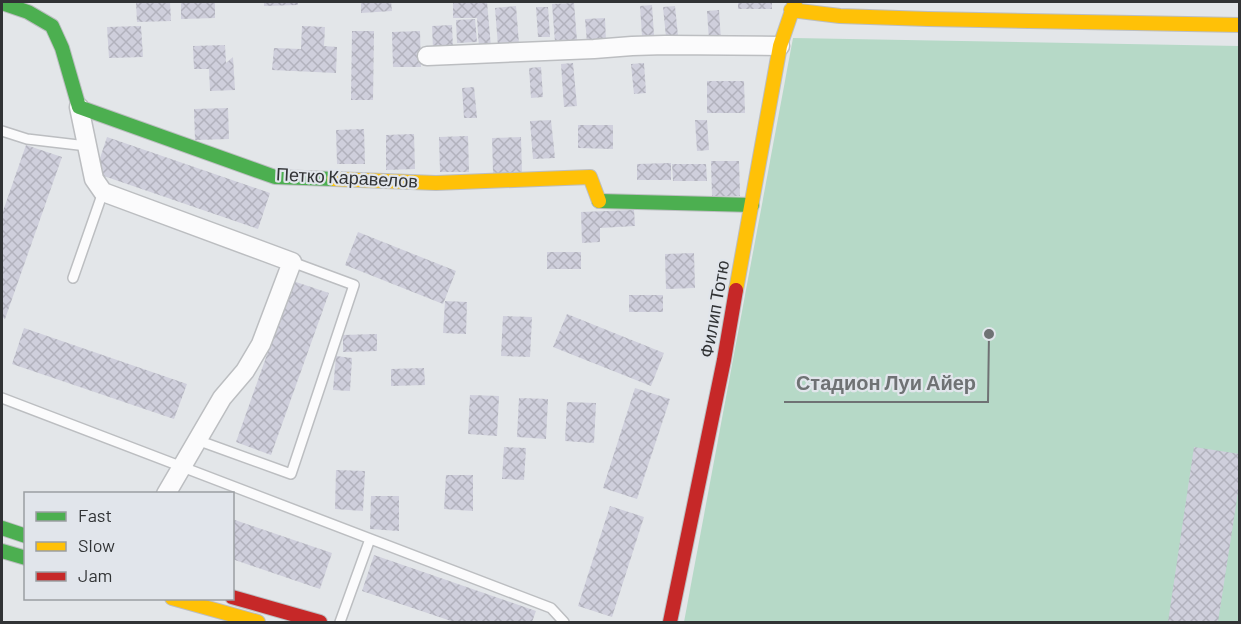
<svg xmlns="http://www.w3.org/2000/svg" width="1241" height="624" font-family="Barlow,sans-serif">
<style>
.grass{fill:#b6d9c7}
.building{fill:url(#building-cross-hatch)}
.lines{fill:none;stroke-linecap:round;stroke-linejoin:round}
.lane-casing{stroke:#bcbec1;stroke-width:12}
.street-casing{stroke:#bcbec1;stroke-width:21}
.fast-casing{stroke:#bcbec1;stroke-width:16}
.slow-casing{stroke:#bcbec1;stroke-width:16}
.jam-casing{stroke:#bcbec1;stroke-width:16}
.lane{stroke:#fbfbfc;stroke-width:9}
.street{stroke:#fbfbfc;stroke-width:18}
.fast{stroke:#4caf50;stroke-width:14}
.slow{stroke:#ffc107;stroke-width:14}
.jam{stroke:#c62828;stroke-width:14}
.labels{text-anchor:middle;stroke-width:4.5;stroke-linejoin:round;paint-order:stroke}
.street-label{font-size:18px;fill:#313335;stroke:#e1e5eb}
.leader{fill:none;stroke:#6f7274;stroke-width:2}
.callout-dot{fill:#6f7274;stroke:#e1e5eb;stroke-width:2}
.callout-label{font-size:20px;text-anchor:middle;font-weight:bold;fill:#6f7274;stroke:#e1e5eb;stroke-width:4.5;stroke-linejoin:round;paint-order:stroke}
</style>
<defs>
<pattern id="building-cross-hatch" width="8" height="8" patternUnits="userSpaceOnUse" patternTransform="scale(1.5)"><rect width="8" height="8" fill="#cfcfdc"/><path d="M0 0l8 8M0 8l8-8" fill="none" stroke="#b2b2bd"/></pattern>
</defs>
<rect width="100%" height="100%" fill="#e3e6e9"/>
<path class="grass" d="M793 38 1239 46V622H684Z"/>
<path class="building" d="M136 2H170L171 21 137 22Z
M181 2H215V18L181 19Z
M264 2H298V5L264 6Z
M361 2H391L392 11 361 13Z
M453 2H487L491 47 479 48 477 18H453Z
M738 2H772V9H738Z
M574 3 577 41 555 42 552 4Z
M652 5 654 35 642 36 640 6Z
M516 6 519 44 498 46 495 8Z
M675 6 678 36 666 37 663 7Z
M536 7H548L550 37H538Z
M719 10 721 40 709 41 707 11Z
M605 18 606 41 587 42 585 19Z
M475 19 477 42 457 43 456 20Z
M452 25 453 48 433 49 432 26Z
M141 26 143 57 109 58 107 27Z
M302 26 325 27 324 46 337 47 336 73 272 70 274 48 301 49Z
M352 31H374L373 100H351Z
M420 31 421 67H393L392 32Z
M225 45 226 63 233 57 235 90 210 91 209 69H194L193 46Z
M573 63 577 106 564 107 561 64Z
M644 63 646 93 634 94 631 64Z
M541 67 543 97 531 98 529 68Z
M707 81H744L745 113H707Z
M474 87 477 118H464L462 88Z
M228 108 229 139 195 140 194 109Z
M551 120 555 158 533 159 530 121Z
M695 120H707L709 150 697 151Z
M578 125H613V149L578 148Z
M364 129 365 164H337L336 130Z
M414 134 415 169 386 170V135Z
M468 136 469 172H440L439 137Z
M107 137 270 193 258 229 95 173Z
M521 137 522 173H493L492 138Z
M26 145 62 157 5 319 2 317V214Z
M711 161H739L740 196H712Z
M671 163V180H637V164Z
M672 164H706L707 181H673Z
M634 210 635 226 600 228V242L582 243 581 212Z
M358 232 456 271 443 304 345 265Z
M547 252H581V269H547Z
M694 253 695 288 666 289 665 254Z
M293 281 329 293 271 455 236 442Z
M629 295H663V312H629Z
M445 301 467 302 466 334 443 333Z
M567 314 664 353 651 386 553 347Z
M503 316 532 317 530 357 501 356Z
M24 328 187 384 174 419 12 364Z
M377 334V351L343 352V335Z
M336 356 352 358 350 391 333 390Z
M424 368 425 385 391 386V369Z
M635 388 670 399 637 499 603 488Z
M470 395 499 396 497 436 468 434Z
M519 398 548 399 546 439 517 437Z
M567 402 596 403 594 443 565 441Z
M504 447 526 448 524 480 502 479Z
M1194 447 1240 454V479L1218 622H1168Z
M336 470 365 471 363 511 335 509Z
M446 475H473V511L444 509Z
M371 496H399V531L370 529Z
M610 506 644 517 612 617 578 606Z
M232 519 332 553 320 589 232 559Z
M374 555 536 611 532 622H454L362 591Z"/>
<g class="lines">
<defs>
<path id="lane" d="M2 131 27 139 87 146
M73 278 103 192
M2 398 551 608 564 622
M197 440 291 474 354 285 292 262
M340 622 370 539"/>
<path id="street" d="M427 56 594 49 632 46 665 45 780 46
M79 107 94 179 103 192 292 262 261 344 245 371 222 398 166 494"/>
<path id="fast" d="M2 3 28 12 52 26 62 48 79 107 275 177 334 179
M599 201 752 205
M2 528 26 536
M2 551 26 558"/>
<path id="slow" d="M791 10 840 16 928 19 1240 25
M334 179 436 183 590 177 599 201
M736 290 780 46 795 2
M172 598 258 622"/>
<path id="jam" d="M232 597 320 622
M670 622 724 360 736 290"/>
</defs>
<use href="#lane" class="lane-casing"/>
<use href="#street" class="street-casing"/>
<use href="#fast" class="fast-casing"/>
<use href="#slow" class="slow-casing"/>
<use href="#jam" class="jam-casing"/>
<use href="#lane" class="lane"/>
<use href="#street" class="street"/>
<use href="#fast" class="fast"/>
<use href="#slow" class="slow"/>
<use href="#jam" class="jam"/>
</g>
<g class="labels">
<g class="street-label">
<text transform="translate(347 178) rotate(3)" y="6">Петко Каравелов</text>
<text transform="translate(715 309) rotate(-80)" y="6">Филип Тотю</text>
</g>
</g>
<path class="leader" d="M989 334L988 402H784"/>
<circle class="callout-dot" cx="989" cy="334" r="6"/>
<g class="callout-label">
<text x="886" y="390">Стадион Луи Айер</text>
</g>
<rect width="1241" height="624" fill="none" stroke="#313335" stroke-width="6"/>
<rect x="24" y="492" width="210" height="108" fill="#e1e5eb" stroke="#9b9ea2" stroke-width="1.5"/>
<rect x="36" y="512" width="30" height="9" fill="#4caf50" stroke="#9b9ea2" stroke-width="1.5"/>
<text x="78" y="522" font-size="18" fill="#313335">Fast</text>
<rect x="36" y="542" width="30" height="9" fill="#ffc107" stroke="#9b9ea2" stroke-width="1.5"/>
<text x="78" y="552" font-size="18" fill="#313335">Slow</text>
<rect x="36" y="572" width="30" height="9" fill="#c62828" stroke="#9b9ea2" stroke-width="1.5"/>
<text x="78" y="582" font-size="18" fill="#313335">Jam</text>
</svg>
